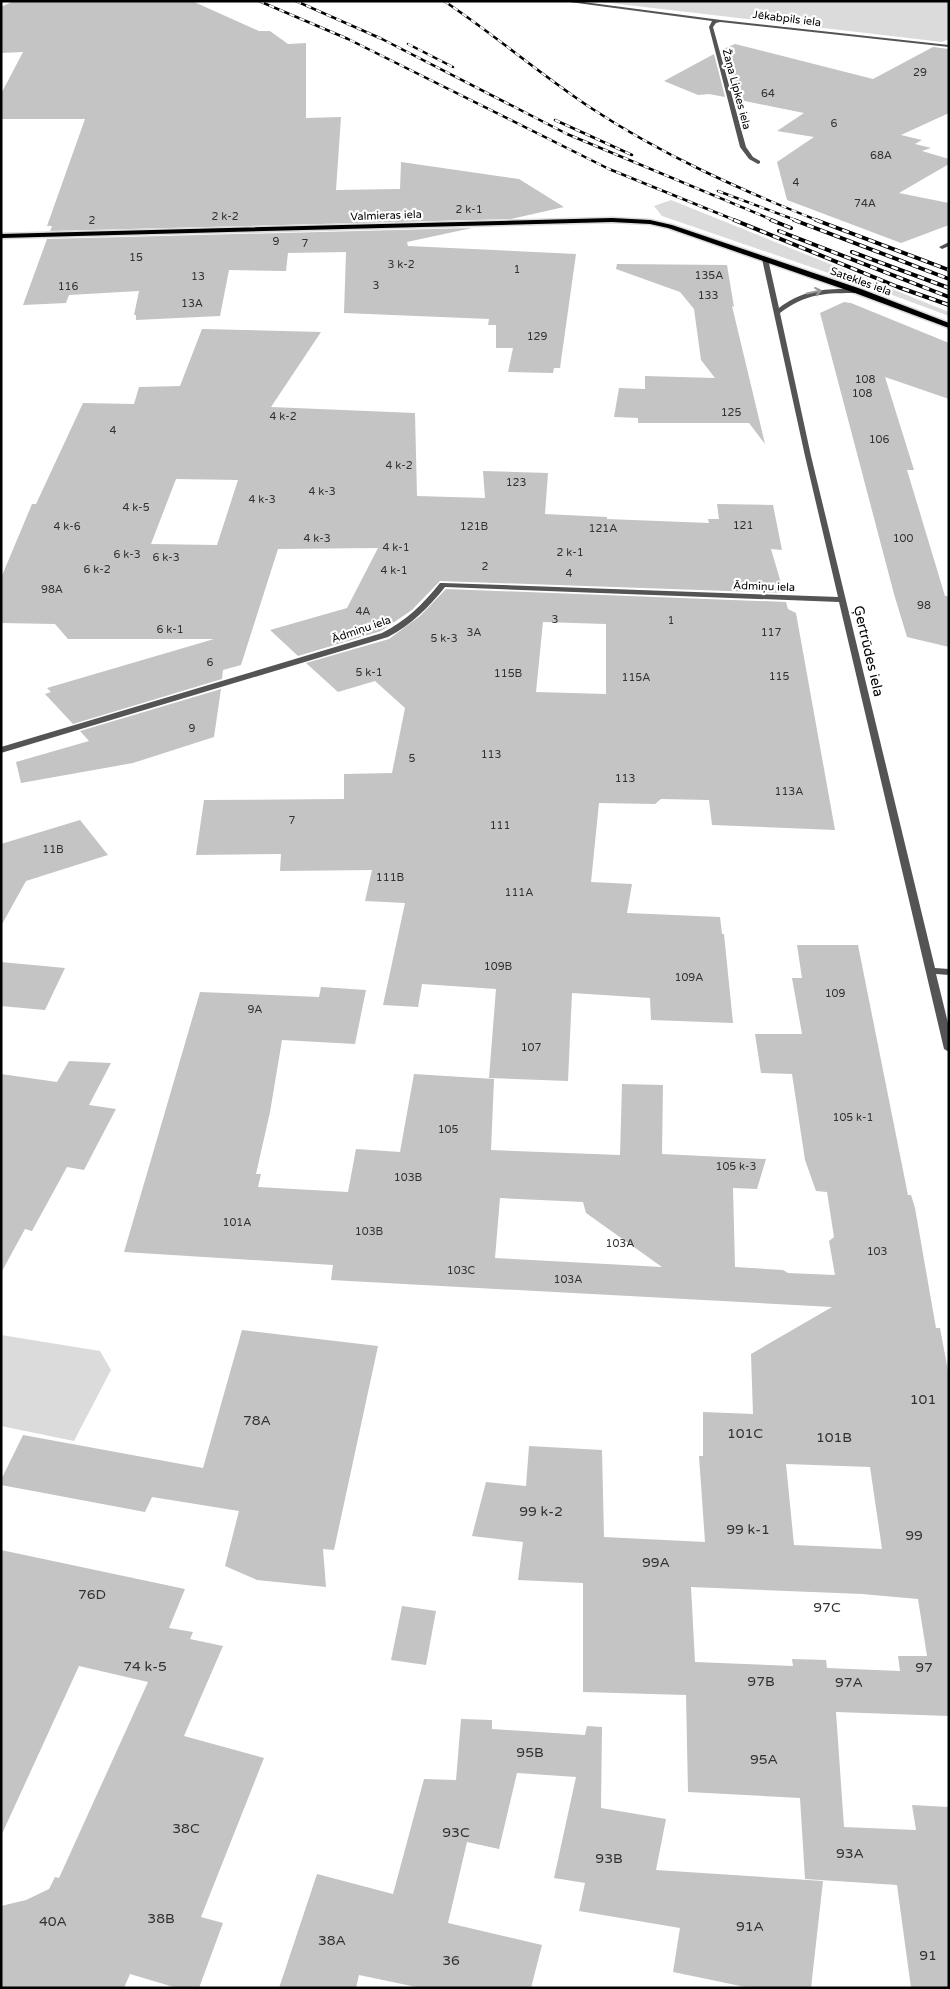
<svg xmlns="http://www.w3.org/2000/svg" width="950" height="1989" font-family="'Varela Round',sans-serif">
<style>
.green{fill:#dbdbdb}
.building{fill:#c4c4c4;fill-rule:evenodd}
.lines{fill:none;stroke-linecap:round;stroke-linejoin:round}
.primary-casing{stroke:#dbdbdb;stroke-width:3}
.minor{fill:#545454;fill-rule:evenodd}
.primary{fill:#000;fill-rule:evenodd}
.rail-far1-casing{stroke:#000;stroke-width:2.5}
.rail-casing{stroke:#000;stroke-width:4}
.rail-far1{stroke:#fff;stroke-width:2;stroke-dasharray:5.5;stroke-linecap:butt}
.rail{stroke:#fff;stroke-width:2.5;stroke-dasharray:7;stroke-linecap:butt}
.oneway{stroke:#989898}
.labels{text-anchor:middle;stroke-width:4.5;stroke-linejoin:round;paint-order:stroke}
.far-street-label{font-size:11px;fill:#000;stroke:#fff}
.number-label{font-size:11px;fill:#313131}
.street-label{font-size:14px;fill:#000;stroke:#fff}
.near-number-label{font-size:14px;fill:#313131}
</style>
<rect width="100%" height="100%" fill="#fff"/>
<path class="green" d="M593 1H949V39L942 42Z
M671 200 949 312V316L887 293 662 216 654 206Z
M1 1335 100 1351 111 1370 74 1441 1 1426Z"/>
<path class="building" d="M14 1H192L259 31H270L288 44 306 43V118L341 117 336 190 400 189 401 162 519 179 564 207 511 219 50 231 52 226H47L85 119H1V94L23 52 1 53V7Z
M735 44 873 79 933 47 949 49V113L901 135 922 140 915 144 931 148 922 151 949 159V164L899 193 949 203V225L901 243 787 200 777 162 814 137 777 131 804 113 735 99 721 50Z
M714 54 725 97 709 94 698 95 664 81Z
M472 228 407 242 408 246 576 254 560 368H554L553 373 508 372 513 348H496V325H488L489 319 344 313 346 252 288 253 286 271 229 270 220 316 136 320V315H134L139 291 69 295 66 303 23 305 47 239Z
M617 264 727 265 734 307 732 306 765 444 749 423H638V418L614 417 619 388 645 389V376L715 378 701 360 694 309 680 292 616 269Z
M844 302 851 303 949 343V399L885 377 914 470H907L945 596H949V647L907 637 894 594 820 313Z
M202 329 321 332 271 407 415 413 417 496 485 498 483 471 548 473 545 514 607 517V519L709 523 708 519H719L717 504 773 505 782 550 771 549 784 593 440 581 412 610 381 631 298 656 270 630 347 608 378 548 278 549 241 665 223 670 222 679 73 724 45 694 51 692 47 688 214 639H68L55 624 1 623V578L32 504H36L83 403 134 404 139 387 180 386ZM176 479 238 480 217 545 151 544Z
M446 589 786 602 788 609 796 613 835 830 712 825 709 800 661 799 655 804 599 803 591 882 632 884 627 913 720 917 722 934H724L733 1023 651 1020 650 998 572 993 568 1081 489 1078 496 989 422 984 418 1007 383 1005 405 903 365 901 372 870 280 871 281 854 196 855 204 800 344 799V774L392 773 405 708 375 681 338 692 306 663 389 639 420 616ZM543 622 606 624V694L536 692Z
M221 689 214 737 133 763 21 783 16 762 89 741 80 731Z
M80 820 108 855 26 881 1 926V844Z
M797 945H858L908 1195H911L915 1208 936 1328H940L949 1376V1716L836 1712 844 1827 916 1830 912 1805 949 1807V1988H911L897 1885 805 1879 800 1798 688 1792 686 1695 583 1692V1583L518 1580 523 1542 472 1536 486 1482 526 1486 529 1446 602 1450 604 1537 705 1542 699 1456H703V1412L753 1414 751 1354 832 1307 331 1280 333 1265 124 1252 200 992 319 997 321 987 366 990 355 1044 282 1040 270 1112 256 1174H261L258 1187 348 1192 356 1149 400 1152 414 1074 494 1079 491 1150 620 1155 622 1084 663 1085 662 1154 766 1159 757 1189 733 1188 735 1267 783 1270 788 1273 835 1275 829 1241 834 1237 827 1192 816 1191 805 1160 792 1074 761 1073 755 1034H802L792 978H802ZM500 1198 583 1202 586 1213 662 1267 495 1258ZM786 1464 870 1467 882 1549 794 1545ZM691 1587 862 1594 918 1599 927 1656H898L900 1671 827 1668 826 1660 792 1659 793 1666 695 1662Z
M1 962 65 968 45 1010 1 1006Z
M69 1061 111 1063 89 1105 116 1109 84 1170 67 1167 32 1231 25 1229 1 1273V1074L57 1082Z
M242 1330 378 1346 334 1550 323 1549 326 1587 257 1580 225 1566 239 1511 152 1497 145 1512 1 1485V1480L23 1435 203 1468Z
M1 1550 185 1589 169 1628 193 1632 190 1639 223 1646 184 1736 264 1758 201 1917 223 1923 199 1988H177L130 1974 124 1988H1V1906L26 1900 49 1889 55 1877 59 1878 148 1682 79 1666 1 1836Z
M402 1606 436 1611 426 1665 391 1660Z
M461 1719 492 1720V1729L585 1735 587 1726 602 1727 601 1808 666 1819 656 1870 823 1881 811 1988H750L673 1972 680 1928 579 1911 585 1883 554 1878 576 1777 517 1773 499 1849 467 1842 448 1923 542 1945 531 1988H421L359 1975 356 1988H279L317 1874 393 1894 424 1779 456 1780Z"/>
<g class="lines">
<defs>
<path id="primary" d="M612 218 650 220 672 225 861 289 949 323V328L855 293 668 228 650 224 612 222 1 238V234Z"/>
</defs>
<use href="#primary" class="primary-casing"/>
<path class="minor" d="M562 1H576L721 20 949 45V47L720 22 716 23 713 27 746 147 753 157 760 161V163L758 164 749 159 740 147 709 27 712 21Z
M949 242V246L942 249 939 247Z
M765 257 768 259 779 308C798 293 818 289 842 289 848 289 856 288 861 291L858 293C826 293 806 293 780 313L811 456 935 968 949 969V975L936 974 949 1027V1052L944 1049 839 602 445 587C429 607 411 625 388 637L1 753V747L382 633C406 621 423 604 440 583H443L838 597 805 456 762 259Z"/>
<use href="#primary" class="primary"/>
<defs>
<path id="rail-far1" d="M259 1 348 39 609 169 737 221
M296 1 382 39 567 134 775 221
M444 1C495 35 541 75 591 108 662 155 741 190 819 221
M408 44 453 67
M555 120 632 155
M718 191 798 221"/>
<path id="rail" d="M734 220 898 287 949 305
M771 220 791 228
M794 220 949 279
M816 220 949 270
M779 231 949 297
M852 252 949 288"/>
</defs>
<use href="#rail-far1" class="rail-far1-casing"/>
<use href="#rail" class="rail-casing"/>
<use href="#rail-far1" class="rail-far1"/>
<use href="#rail" class="rail"/>
</g>
<defs><path id="oneway-shaft" d="M-6 0H5M1.5-3L5.5 0L1.5 3" fill="none" stroke-width="1.6" stroke-linecap="round" stroke-linejoin="round" transform="scale(1.25)"/></defs>
<use class="oneway" href="#oneway-shaft" transform="translate(814 292) rotate(-12)"/>
<g class="labels">
<g class="far-street-label">
<text transform="translate(787 18) rotate(7)" y="4">Jēkabpils iela</text>
<text transform="translate(737 89) rotate(75)" y="4">Žaņa Lipkes iela</text>
<text transform="translate(386 215) rotate(-2)" y="4">Valmieras iela</text>
<text transform="translate(861 281) rotate(20)" y="4">Satekles iela</text>
<text transform="translate(764 586) rotate(2)" y="4">Ādmiņu iela</text>
<text transform="translate(361 629) rotate(-19)" y="4">Ādmiņu iela</text>
</g>
<g class="number-label">
<text x="920" y="76">29</text>
<text x="768" y="97">64</text>
<text x="834" y="127">6</text>
<text x="881" y="159">68A</text>
<text x="796" y="186">4</text>
<text x="865" y="207">74A</text>
<text x="469" y="213">2 k-1</text>
<text x="225" y="220">2 k-2</text>
<text x="92" y="224">2</text>
<text x="276" y="245">9</text>
<text x="305" y="247">7</text>
<text x="136" y="261">15</text>
<text x="401" y="268">3 k-2</text>
<text x="517" y="273">1</text>
<text x="709" y="279">135A</text>
<text x="198" y="280">13</text>
<text x="376" y="289">3</text>
<text x="68" y="290">116</text>
<text x="708" y="299">133</text>
<text x="192" y="307">13A</text>
<text x="537" y="340">129</text>
<text x="865" y="383">108</text>
<text x="862" y="397">108</text>
<text x="731" y="416">125</text>
<text x="283" y="420">4 k-2</text>
<text x="113" y="434">4</text>
<text x="879" y="443">106</text>
<text x="399" y="469">4 k-2</text>
<text x="516" y="486">123</text>
<text x="322" y="495">4 k-3</text>
<text x="262" y="503">4 k-3</text>
<text x="136" y="511">4 k-5</text>
<text x="743" y="529">121</text>
<text x="67" y="530">4 k-6</text>
<text x="474" y="530">121B</text>
<text x="603" y="532">121A</text>
<text x="317" y="542">4 k-3</text>
<text x="903" y="542">100</text>
<text x="396" y="551">4 k-1</text>
<text x="570" y="556">2 k-1</text>
<text x="127" y="558">6 k-3</text>
<text x="166" y="561">6 k-3</text>
<text x="485" y="570">2</text>
<text x="97" y="573">6 k-2</text>
<text x="394" y="574">4 k-1</text>
<text x="569" y="577">4</text>
<text x="52" y="593">98A</text>
<text x="924" y="609">98</text>
<text x="363" y="615">4A</text>
<text x="555" y="623">3</text>
<text x="671" y="624">1</text>
<text x="170" y="633">6 k-1</text>
<text x="474" y="636">3A</text>
<text x="771" y="636">117</text>
<text x="444" y="642">5 k-3</text>
<text x="210" y="666">6</text>
<text x="369" y="676">5 k-1</text>
<text x="508" y="677">115B</text>
<text x="779" y="680">115</text>
<text x="636" y="681">115A</text>
<text x="192" y="732">9</text>
<text x="491" y="758">113</text>
<text x="412" y="762">5</text>
<text x="625" y="782">113</text>
<text x="789" y="795">113A</text>
<text x="292" y="824">7</text>
<text x="500" y="829">111</text>
<text x="53" y="853">11B</text>
<text x="390" y="881">111B</text>
<text x="519" y="896">111A</text>
<text x="498" y="970">109B</text>
<text x="689" y="981">109A</text>
<text x="835" y="997">109</text>
<text x="255" y="1013">9A</text>
<text x="531" y="1051">107</text>
<text x="853" y="1121">105 k-1</text>
<text x="448" y="1133">105</text>
<text x="736" y="1170">105 k-3</text>
<text x="408" y="1181">103B</text>
<text x="237" y="1226">101A</text>
<text x="369" y="1235">103B</text>
<text x="620" y="1247">103A</text>
<text x="877" y="1255">103</text>
<text x="461" y="1274">103C</text>
<text x="568" y="1283">103A</text>
</g>
<g class="street-label">
<text transform="translate(869 651) rotate(77)" y="5">Ģertrūdes iela</text>
</g>
<g class="near-number-label">
<text x="923" y="1404">101</text>
<text x="257" y="1425">78A</text>
<text x="745" y="1438">101C</text>
<text x="834" y="1442">101B</text>
<text x="541" y="1516">99 k-2</text>
<text x="748" y="1534">99 k-1</text>
<text x="914" y="1540">99</text>
<text x="656" y="1567">99A</text>
<text x="92" y="1599">76D</text>
<text x="827" y="1612">97C</text>
<text x="145" y="1671">74 k-5</text>
<text x="924" y="1672">97</text>
<text x="761" y="1686">97B</text>
<text x="849" y="1687">97A</text>
<text x="530" y="1757">95B</text>
<text x="764" y="1764">95A</text>
<text x="186" y="1833">38C</text>
<text x="456" y="1837">93C</text>
<text x="850" y="1858">93A</text>
<text x="609" y="1863">93B</text>
<text x="161" y="1923">38B</text>
<text x="53" y="1926">40A</text>
<text x="750" y="1931">91A</text>
<text x="332" y="1945">38A</text>
<text x="928" y="1960">91</text>
<text x="451" y="1965">36</text>
</g>
</g>
<rect width="950" height="1989" fill="none" stroke="#000000" stroke-width="5"/>
</svg>
